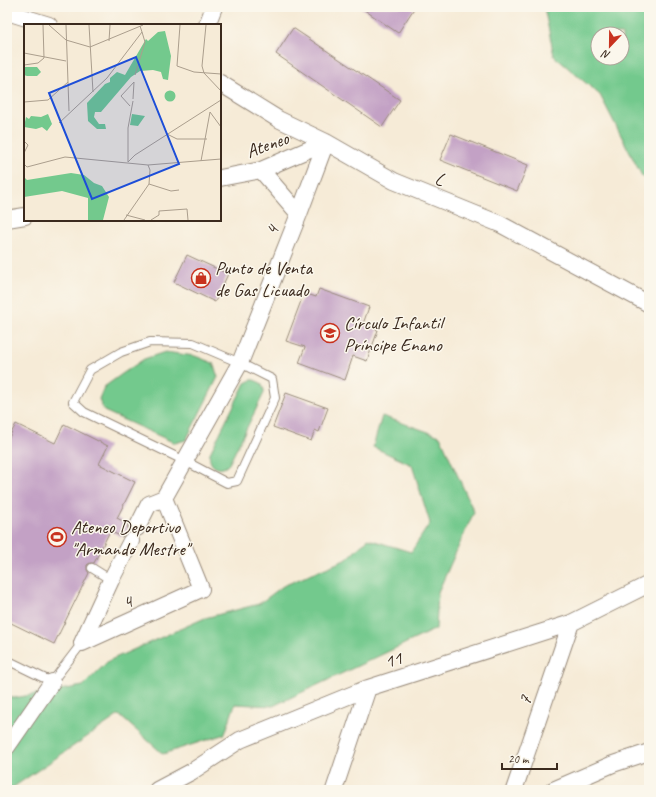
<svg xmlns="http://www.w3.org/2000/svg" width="656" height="797" font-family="Caveat,sans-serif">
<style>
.green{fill:#73c98d;stroke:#577a56;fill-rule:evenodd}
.building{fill:#c3a1c5}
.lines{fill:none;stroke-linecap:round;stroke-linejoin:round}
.service-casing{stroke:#988a7a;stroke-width:10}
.minor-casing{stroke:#988a7a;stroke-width:18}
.service{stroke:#fff;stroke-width:8}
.minor{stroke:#fff;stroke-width:16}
.labels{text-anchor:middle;stroke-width:3;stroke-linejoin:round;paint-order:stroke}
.street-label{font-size:19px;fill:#3b2a1e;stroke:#fbf7ec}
.poi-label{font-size:19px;fill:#3b2a1e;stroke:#fbf7ec;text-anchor:start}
.inset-road{fill:none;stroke:#ab9e8d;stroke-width:1}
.view{fill:#1d4ed8;fill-opacity:0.15;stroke:#1d4ed8;stroke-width:2}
.inset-edge{fill:none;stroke:#3b2a1e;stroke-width:2}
</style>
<rect width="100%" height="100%" fill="#fbf7ec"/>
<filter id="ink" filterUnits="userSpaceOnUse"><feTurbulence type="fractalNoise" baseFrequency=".025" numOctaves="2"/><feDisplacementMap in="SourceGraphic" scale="8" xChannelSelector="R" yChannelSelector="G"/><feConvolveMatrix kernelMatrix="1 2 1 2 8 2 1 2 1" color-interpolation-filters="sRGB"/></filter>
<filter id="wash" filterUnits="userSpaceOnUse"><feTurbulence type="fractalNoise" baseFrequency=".012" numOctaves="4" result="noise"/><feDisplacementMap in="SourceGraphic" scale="16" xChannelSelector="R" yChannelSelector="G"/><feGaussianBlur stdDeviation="0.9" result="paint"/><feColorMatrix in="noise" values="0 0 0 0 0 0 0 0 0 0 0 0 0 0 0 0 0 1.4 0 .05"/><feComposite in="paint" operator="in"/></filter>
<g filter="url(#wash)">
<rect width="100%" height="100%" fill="#f6ebd7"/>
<path class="green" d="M544 7H649V180L642 176 600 95 554 56ZM598 34H622V58H598Z
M165 352 195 356 213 363 218 377 186 440 175 443 104 411 99 399 104 387 122 374 144 359Z
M251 380H254L261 383 264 390V393L229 464C220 474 207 466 210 453L245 383Z
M382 416 440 436 474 512 438 592 436 629 273 706 235 704 225 734 163 754 119 715 9 790H7V697L14 698 83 686 108 661 205 618 259 604 283 586 347 559 368 539 411 552 430 523 412 465 373 447Z"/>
<g id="blocks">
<path class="building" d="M360 7H415L398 33Z
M293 28 400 100 382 127 276 54Z
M451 134 528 165 517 191 440 160Z
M187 255 228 274 215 302 174 282Z
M319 289 369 307 363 324 378 330 367 361 353 356 345 380 299 363 305 347 286 341 304 293 316 297Z
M286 393 328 408 319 432 315 430 311 441 273 427Z
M16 424 55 443 64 424 108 446 99 464 135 482 117 518 128 524V528L129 532 126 533 122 537 110 531 94 563H90L87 565V570L89 573 54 644 7 621V441Z"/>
</g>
</g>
<g filter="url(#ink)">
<use href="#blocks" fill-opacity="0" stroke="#988a7a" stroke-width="1"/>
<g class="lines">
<defs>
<path id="service" d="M150 342 193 343 240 363 272 379 275 398 237 481 227 483 185 461 84 412 73 402 90 370 121 352Z
M92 568 111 580
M7 660 52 682 82 643"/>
<path id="minor" d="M7 12 49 25
M207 25 214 7
M220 83 278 119 326 142 394 181 500 224 649 304
M261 170 299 214
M220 178 261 170 326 142
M7 219 25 216
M137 528 149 504 164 498 240 363 299 214 326 142
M131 541 111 580 82 643 201 589 164 498
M7 747 52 682
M157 790 191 772 240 740 368 688 571 623 649 584
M334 790 368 688
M514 790 571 623
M553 790 613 764 649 752"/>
</defs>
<use href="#service" class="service-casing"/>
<use href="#minor" class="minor-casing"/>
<use href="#service" class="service"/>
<use href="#minor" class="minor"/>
</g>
</g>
<defs>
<symbol id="shop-ring" viewBox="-11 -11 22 22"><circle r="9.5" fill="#fbf7ec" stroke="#c8321e" stroke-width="1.5"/><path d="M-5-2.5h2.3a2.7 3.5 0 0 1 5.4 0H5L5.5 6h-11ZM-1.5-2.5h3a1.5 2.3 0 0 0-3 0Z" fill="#c8321e"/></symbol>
<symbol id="school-ring" viewBox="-11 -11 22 22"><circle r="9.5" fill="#fbf7ec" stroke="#c8321e" stroke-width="1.5"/><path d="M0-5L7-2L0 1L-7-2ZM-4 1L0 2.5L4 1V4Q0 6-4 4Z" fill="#c8321e"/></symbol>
<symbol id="stadium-ring" viewBox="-11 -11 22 22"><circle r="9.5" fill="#fbf7ec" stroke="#c8321e" stroke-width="1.5"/><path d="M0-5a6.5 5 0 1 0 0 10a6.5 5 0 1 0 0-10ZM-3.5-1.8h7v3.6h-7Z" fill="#c8321e"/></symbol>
</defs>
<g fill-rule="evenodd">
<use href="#shop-ring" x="190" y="267" width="22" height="22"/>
<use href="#school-ring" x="319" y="322" width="22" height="22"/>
<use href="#stadium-ring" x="46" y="526" width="22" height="22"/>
</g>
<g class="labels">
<g class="street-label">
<text transform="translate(267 144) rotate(-20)" y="7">Ateneo</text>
<text transform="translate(440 178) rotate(22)" y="7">L</text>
<text transform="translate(271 230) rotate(-68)" y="7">4</text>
<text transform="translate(127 601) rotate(-24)" y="7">4</text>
<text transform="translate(393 659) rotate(-18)" y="7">11</text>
<text transform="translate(524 700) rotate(-71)" y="7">7</text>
</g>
<g class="poi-label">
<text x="215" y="274">Punto de Venta<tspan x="215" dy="22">de Gas Licuado</tspan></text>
<text x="344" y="329">Círculo Infantil<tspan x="344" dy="22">Príncipe Enano</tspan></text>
<text x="71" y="533">Ateneo Deportivo<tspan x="71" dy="22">"Armando Mestre"</tspan></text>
</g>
</g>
<g transform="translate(24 24)">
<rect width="197" height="197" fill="#f6ebd7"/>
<path d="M141 7 147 32 144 56 139 55 137 48 129 46 116 47 107 53 77 88H71L70 93 75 100H81L82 105H73L64 97 63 79 81 60 86 58V54L93 48 101 51 122 15 124 17 134 8ZM0 43H13L17 48 13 52H3L0 51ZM140.5 72a5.5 5.5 0 1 1 11 0a5.5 5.5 0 1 1-11 0ZM24 90 28 100 23 107 18 103 12 105 0 103 2 93 5 95 7 92 17 93ZM108 90 121 92 114 102 106 101ZM47 149 60 151 70 159 78 162 85 173 79 196H64V174L38 167 0 173V153L3 156Z" fill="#73c98d"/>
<path class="inset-road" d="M19 1 20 34M25 1 42 16 66 23 119 1M42 1 45 87M65 1 69 68M156 1 153 42 170 48 197 50M182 1 178 42 180 49 197 67M85 17 86 1M0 29 42 37M0 41 14 39 20 34M111 51 121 18 118 8M0 78 24 76 44 58M106 82 97 72 110 58 109 75M186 88 197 103M35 99 83 54 118 8 116 2M143 110 153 115H183M0 117 4 121 0 129M177 137 186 88M104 138 111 131 197 76M104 138V104L109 77M0 140 3 143 41 133 124 141 197 135M125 160 147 167 155 166M102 191 121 196M100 196 125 160 126 146 124 141M127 196 135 191V187L163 185 164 196"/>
<path class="view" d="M112 33 155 140 68 175 25 69Z"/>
<rect width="197" height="197" class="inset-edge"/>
</g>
<rect width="656" height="797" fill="none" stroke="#fbf7ec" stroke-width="24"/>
<g transform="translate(610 46) rotate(202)"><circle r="19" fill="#fbf7ec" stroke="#aea59a"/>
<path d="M0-3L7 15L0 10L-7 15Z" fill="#c8321e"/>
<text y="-6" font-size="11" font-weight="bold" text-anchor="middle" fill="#3b2a1e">N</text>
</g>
<path d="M502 763v6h55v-6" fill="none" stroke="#3b2a1e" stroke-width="2"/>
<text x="508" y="763" font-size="12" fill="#3b2a1e" stroke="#fbf7ec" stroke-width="3" paint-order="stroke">20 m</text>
</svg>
